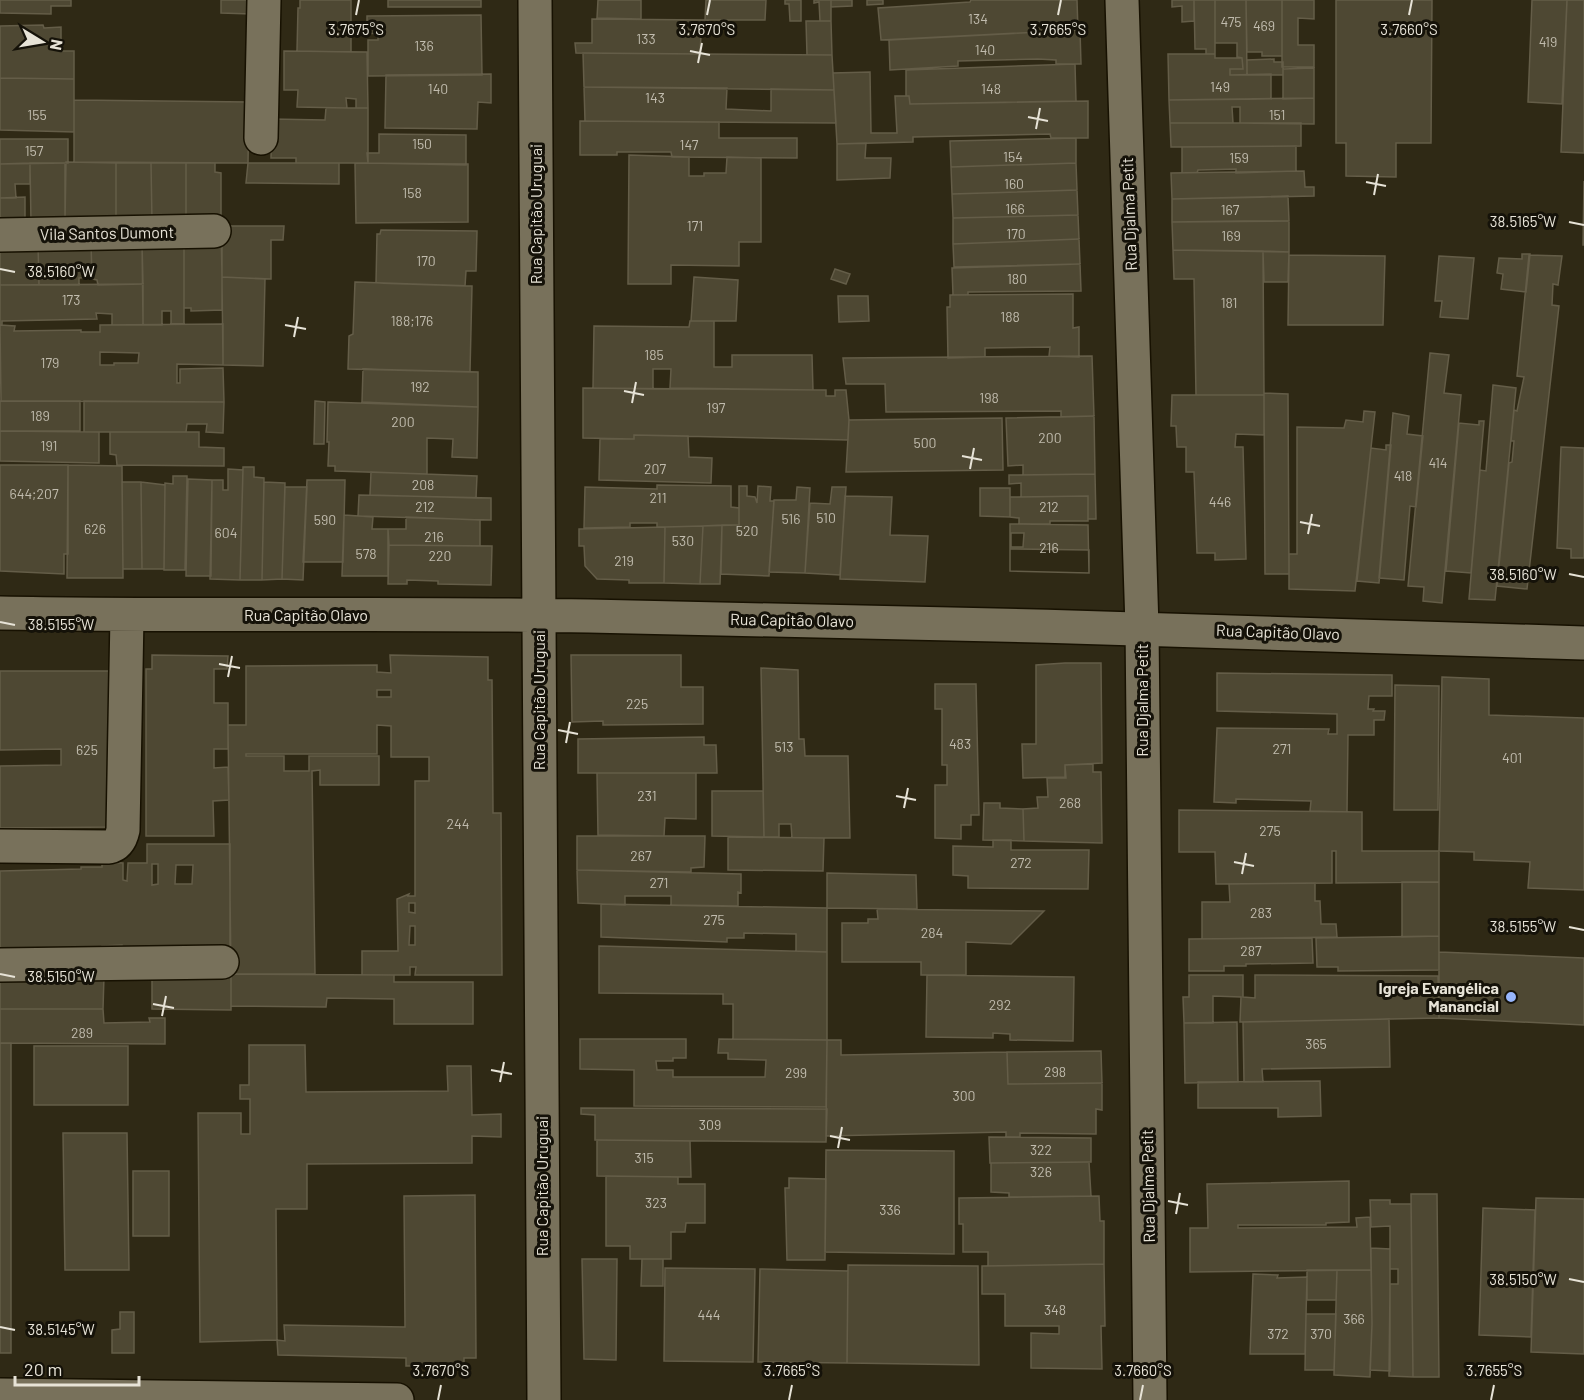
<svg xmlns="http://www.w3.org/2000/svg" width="1584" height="1400" font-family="Barlow,sans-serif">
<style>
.building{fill:#4e4833;stroke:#645d48;stroke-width:1.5;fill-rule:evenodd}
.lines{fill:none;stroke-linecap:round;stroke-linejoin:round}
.street-casing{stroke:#171101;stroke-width:36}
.street{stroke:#78715b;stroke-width:33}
.ticks{fill:none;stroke:#e7e3d7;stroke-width:2}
.poi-dot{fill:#97b6fd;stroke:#151209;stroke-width:2}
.labels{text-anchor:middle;stroke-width:6;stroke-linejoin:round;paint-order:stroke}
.number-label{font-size:14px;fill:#c1bcae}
.street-label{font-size:16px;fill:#e7e3d7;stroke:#151209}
.poi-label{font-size:16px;font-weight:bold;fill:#e7e3d7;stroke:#151209;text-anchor:end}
.ticks-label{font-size:15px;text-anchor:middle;fill:#e7e3d7;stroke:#151209;stroke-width:6;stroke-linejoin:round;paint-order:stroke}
</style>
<rect width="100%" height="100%" fill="#2f2915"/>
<path class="building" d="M0 0H71V6H51V14L0 13Z
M221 0H251V14L221 13Z
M300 0H351V52L297 51 298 8H300Z
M388 0H481V7H388Z
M598 0H641V19L597 18Z
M706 0H766L765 20H705Z
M785 0H801V21H790L789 4H785Z
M814 0H831V21H820L819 2 814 3Z
M831 0H852V6L831 7Z
M867 0H883V4L867 5Z
M971 0H1077L1078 30 881 40 878 8 970 2Z
M1172 0H1194V21L1182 22V6L1172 7Z
M1194 0H1215V54H1206V49H1195Z
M1215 0H1246L1247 75H1230V69H1243L1242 58 1237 57V43H1215Z
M1246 0H1282V56H1262V52H1247Z
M1282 0H1314V19L1298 18V45H1314V67H1282Z
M1336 0H1432L1431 143H1396V177L1346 176V143H1336Z
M1532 0H1567L1562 104 1528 102Z
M1567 0H1584V153L1561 152Z
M481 15 482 75 368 76V40H378V34L367 33V16Z
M592 19 708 20V32H706V35H701L700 54 576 53 575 43H592Z
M806 21H831L832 55H807Z
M43 25 44 28 61 27V51H74V79L0 78V26Z
M1080 30 1081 64H1056V60L1038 59 958 61V66L890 70 889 40Z
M284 51 367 52 368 108H356V99L346 98 347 108 297 107 298 90H284Z
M583 53 832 55 834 90 584 87Z
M1168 54H1215V58H1242L1243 69H1230V75L1271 74V99L1169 100Z
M1274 59V62H1283V75H1247V60Z
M1075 64 1076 101 910 104 909 96H906V70Z
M1314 68V98L1283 99V69Z
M870 72 871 133H897L895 96H909L910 104 1088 101V138H1051L1050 134 913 137V142L837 144 833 73Z
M491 74V103L478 102 477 129 385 128 386 75Z
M0 78 74 79V132L0 130Z
M584 87 727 88 726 109 771 111V89L834 90 836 123 585 121Z
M1314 98V124L1240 123V107H1232L1233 123H1170L1169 100Z
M74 100 249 102 248 163 74 162Z
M326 108H368V163H296V158H271L272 119 325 120Z
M580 121 719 122V138H797V158L672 157 671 152H617V155H580Z
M1170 123H1301V146L1171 147Z
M379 134 466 135V165L368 163 367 153H379Z
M1076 138V163L951 167 950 141Z
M0 139H68V163L0 164Z
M866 143 865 158H891L890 178 837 180V144Z
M1296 146V171L1236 173V169L1198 170 1197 173H1182V147Z
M629 155 689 157V176H704V173H726L727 157 761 158V242H739V266L671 265V284H628Z
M66 162 116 163V222L65 223Z
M30 163H65V223H31Z
M30 163V184H15L16 198H0V164Z
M116 163H151L152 222H116Z
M151 163H186V222H152Z
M186 163H215V172L221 173V222H186Z
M248 163H339V184L246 183Z
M355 163 468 164V222L356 223Z
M1076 163 1077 190 952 194 951 167Z
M1304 171 1305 187H1314V196L1172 199 1171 173Z
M1584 181V245H1583Z
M1077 190 1078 215 953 218 952 194Z
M1288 196 1289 221 1172 222V199Z
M25 197V221H0V198Z
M1078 215 1079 239 953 244V218Z
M1243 221H1289V252L1173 250 1172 222Z
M221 226H284L283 240H271V279L222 277Z
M381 230 477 231 476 271H466L465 286 376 283 377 234H380Z
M1079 239 1080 264 954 267 953 244Z
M222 241V310L191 311V308H184V242Z
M184 242V324H171V311H162V325H143L142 243Z
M91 243H142L143 284 98 285 97 280 92 279Z
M91 243 92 277 79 278V285H39L38 244Z
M38 244 39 285H0V245Z
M1173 250 1263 251 1264 395H1196L1194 279H1174Z
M1263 251 1289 252 1288 282H1264Z
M1522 254H1530L1526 292 1501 289 1503 274 1497 273 1499 258 1522 259Z
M1289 255 1385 256 1383 325H1288Z
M1529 255 1562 256 1558 285 1553 284 1552 305 1559 306 1527 589 1497 586 1509 463 1512 462 1514 441H1511L1514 410 1517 411 1524 377 1517 376Z
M1439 256 1474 258 1468 319 1440 317 1442 301H1435Z
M1080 264 1081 291 968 292V295H953L952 268Z
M835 269 850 274 846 284 831 279Z
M222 277 265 279 263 366 223 365Z
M694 277 738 280 736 321H691Z
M355 282 472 286 470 372 348 369 349 336 353 334Z
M143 284V325H112V314L96 313 97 319 2 321V325H0V285Z
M1073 294V328L1079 327V357L1049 356 1050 347 985 348V357L948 358 947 307H950V295Z
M838 296H868L869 321 839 322Z
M690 321H714V367H732V355H812L813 390 670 388 671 369H653V389L593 388 594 326 689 327Z
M223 324V365L177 364V383H180V369L223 368 224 402 1 401 0 325 15 326 14 331 81 330V332H100V325ZM100 352 139 353 138 363H114V365H100Z
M1430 353 1449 355 1444 393 1461 395 1442 603 1423 601 1424 587 1408 586Z
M1092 356 1094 416 1061 417V411L886 412 885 384H846L843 358Z
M363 369 478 372V407L362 402Z
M1493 385 1516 388 1495 600 1469 599 1480 470 1486 471Z
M583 388 826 390V396H835V390H846L849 420 848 440 634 435V439L583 438Z
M1264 393 1288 394 1289 574H1265Z
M1172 395H1264V435L1236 434 1235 447H1243L1246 559 1215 560V553H1197L1194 472H1186V447H1177L1176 426H1171Z
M0 401H80V431H0Z
M84 401 224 402 223 433 206 432 207 424H187L186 432H84Z
M315 401 325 402 324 444H314Z
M328 402 478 407 477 458 452 457 453 439 427 438V474L335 471V466H328L329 442H327Z
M1364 411 1375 412 1355 591 1289 589V554H1297V427L1344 428 1346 420 1363 422Z
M1393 413 1409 416 1407 434 1423 436 1416 507 1410 506 1404 580 1379 578Z
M1094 416 1095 474 1023 475V465L1008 466 1006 418Z
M1002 418 1003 470 846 472 849 420Z
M1479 421H1484L1471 573 1446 571 1459 423 1479 425Z
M0 431 99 432V463L0 461Z
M110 432H199V447L224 448V466L117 465 116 455 110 454Z
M634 435 688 436 689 457 712 458 711 483 599 480 600 439H634Z
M1386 445H1391L1379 583 1357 581 1371 448 1386 450Z
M1561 447 1584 448V558H1571V549L1557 548Z
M0 465H68V554H64V574L0 571Z
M68 465 122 466 123 578H67Z
M243 467H254V477L264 478 262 580H240Z
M228 469 243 470 240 580 210 579 212 480H223V490H228Z
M371 472 477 476 476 498 370 495Z
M1095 474 1096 519H1088V496L1021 497V483L1009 484V475Z
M173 476H187L185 570H164L165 485V483L173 484Z
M188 479 212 480 211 576H186Z
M307 480H345L343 562H303Z
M122 482H141L142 569H123Z
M141 482 165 485 164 569H142Z
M264 482 285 483 282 579 262 580Z
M657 485 731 486V507L739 508V525L665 527H657V523H630V527L584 528 585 487 657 489Z
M739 486H747V496L755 497 757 503 758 486 771 487 770 501H774L769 576 721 574 722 525H739Z
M285 487H307L303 580 282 579Z
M797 487 810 488 805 573 769 572 774 500H796Z
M832 487H846L840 575 805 573 810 503 830 504Z
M980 488H1010V517L980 516Z
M359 495 491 498V520L358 516Z
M845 496 892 497 890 535 928 536 925 582 840 579Z
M1088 496V521H1050V524H1019V518L1010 517V497Z
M344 515 373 517 372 529H388V576H342Z
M406 517 480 520V546L389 545 388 529H406Z
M1010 524 1088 525 1089 573 1010 571ZM1011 533H1024L1023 547H1011Z
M722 525 720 584H700L703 526Z
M703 526 700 584 664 583 665 527Z
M665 527 664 583H629V580L597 579 585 566 584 546H579V529Z
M389 545 492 546 491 585 438 584V581L407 580V584H388Z
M1010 549 1089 550V573L1010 571Z
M152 655 228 656 227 669H214V703H228V749H214V768L228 767 229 800 213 801 214 836H146V669H152Z
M390 655 488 657V680H492L493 813H501L502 975H415L416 967H410V975H362V951H398L397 899 409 894 408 896H415V781H429V757H391V726L377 725V754H246V756H284V771H309V756H379V785H320V770L312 771 315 974H231L228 725H246V666L377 665V672L391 673ZM377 690H391V697H377ZM409 903H415V913L409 912ZM410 926H415V945H409Z
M571 655H681V687H703V724L603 725V721L572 722Z
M1065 663H1101L1102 763 1065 765V777L1023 778 1022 744H1036V665Z
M761 668 798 670 799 739H804L805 756H848L850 838H792L791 824H779V837H764Z
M0 671H109L115 827 0 828V766L61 765V749L0 750Z
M1217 673 1392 675V696H1369L1368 709H1374L1373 711H1385L1384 720H1374V735H1348L1347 812 1310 811 1311 801 1236 799V803L1214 802 1217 728 1329 729 1328 734H1337V714L1217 711Z
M1442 677 1489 679V715L1584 718V890L1528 888 1530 862 1474 860V852L1439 851Z
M935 684H976L979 815H971V825H961V839L935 838V785H947V765H942V709H935Z
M1395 685 1439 686 1438 810H1394Z
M704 737V745H716L717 773H578V739Z
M1093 764V772H1101L1102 843 1024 841 1023 809 1038 808 1037 797H1048L1047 778H1066L1065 765Z
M597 773H696V819L665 818 664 836 598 835Z
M712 791H763L764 837 712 836Z
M984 803H1000V808L1023 809 1024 841 983 840Z
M1179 810 1362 812V851H1439V882L1336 883V851H1332V883L1216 884 1215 852H1179Z
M577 836H705L704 867 691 868V872L577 870Z
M728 837 824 838 823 871 728 870Z
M993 840H1011V850H1089L1088 889 968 888V876L953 875V846L993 847Z
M147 844H230V948L122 947V945L102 946V948L0 950V871L81 869V867H102V862L123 863V880L127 881 128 863H147ZM152 864H158V884L152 885ZM176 865H193L192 884H175Z
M577 870 741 874V893L738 892V906L671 905V896H625V905L578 903Z
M827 873 916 875 917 909 827 908Z
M1402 882H1439V936L1402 937Z
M1315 883V901H1320L1321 924H1336L1337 937 1202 939V902H1230L1229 884Z
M601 904 827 908V952L796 951V934L744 933V938H727V942L601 937Z
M877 909 956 910 1044 911 1011 944 966 942V975H921V962H842V923H868V919H878Z
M1439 936V970L1338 971V967H1317L1316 938Z
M1312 938 1313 963 1246 964V966H1224V971H1189V939Z
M599 946 827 952V1040L733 1039V1004H723V994L599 993Z
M1439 952 1584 958V1025L1439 1018Z
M152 973 231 974V1010L152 1009Z
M231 974 394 975V982H473V1024H394V999L327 998 326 1007 231 1006Z
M0 975 104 976 103 1009H0Z
M927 975 1074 977 1073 1041 1010 1040V1034L993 1033V1038L926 1037Z
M1189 975H1243V997L1255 998V975L1438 976 1439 1018 1240 1022 1241 997 1213 996V1023H1184L1183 997H1189Z
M0 1009H103L104 1023 150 1022 149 1018H165V1044L0 1043Z
M1389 1019 1390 1067 1262 1069 1263 1082H1244L1243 1022Z
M1237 1022 1238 1082 1185 1083 1184 1023Z
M580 1039H686V1058H673V1061H656L657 1070H673V1077H765L766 1060 728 1059V1053H718L719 1039 827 1040 826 1107 634 1106V1070L580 1069Z
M827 1040H841V1055L1007 1052 1008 1084 1102 1083V1110L1096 1109V1134L1020 1133V1137H1006V1132L826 1136Z
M0 1043H11V1353H0Z
M249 1045H305L306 1092 448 1091 447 1066H471L472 1115 501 1114V1137L472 1136V1163L307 1164V1209H276L277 1340 200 1342 198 1113H241V1134H250V1099H240V1085H249Z
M34 1046H128V1105H34Z
M1101 1051 1102 1083 1008 1084 1007 1052Z
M1320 1081 1321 1116 1278 1117V1108H1198V1082Z
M581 1108 827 1109 826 1142 595 1140V1115L581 1114Z
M63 1133H127L129 1270H65Z
M989 1137 1091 1138V1162L990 1163Z
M597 1140 690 1141 691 1177 597 1176Z
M826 1150 954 1151V1254L825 1252Z
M1089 1162 1091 1196 1009 1197V1193L991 1192V1163Z
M133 1171H169V1236H133Z
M606 1176 678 1177V1184H705V1223H686L685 1232H671V1259H630V1246H606Z
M789 1178 826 1179 825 1260H787L785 1188H789Z
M1349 1181V1222L1326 1223V1225H1238V1228L1357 1227 1356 1218 1370 1217 1371 1270 1190 1272V1228H1208L1207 1184Z
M1411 1194H1437L1439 1377H1413Z
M475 1195 476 1358H464V1365L406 1366V1358L278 1355 277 1340 285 1341 284 1325 405 1327 404 1196Z
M1099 1196 1100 1221H1104V1264L988 1266V1252H963V1224H959V1198Z
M1536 1198 1584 1199V1354L1531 1352Z
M1370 1200H1390V1204H1411L1413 1377 1389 1376 1390 1284H1398V1269H1390V1226L1371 1227Z
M1483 1208 1535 1210 1531 1337 1479 1335Z
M1371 1248 1390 1249V1371L1370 1370 1372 1324Z
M582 1259H617L616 1360 584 1359Z
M642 1259H663V1286H641Z
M1104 1264 1105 1326H1101L1102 1369 1031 1368V1333L1059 1334V1326H1005V1294H982V1266Z
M848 1265 978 1266 979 1365 847 1363Z
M665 1268 755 1269 753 1362 664 1361Z
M760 1269 848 1271 847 1363 758 1362Z
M1307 1270H1337L1336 1300H1307Z
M1337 1270H1371L1372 1324 1370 1377 1334 1375Z
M1253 1274 1278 1275 1277 1278 1307 1277 1305 1354H1250Z
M120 1312H134V1353H112V1330L120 1329Z
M1306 1314H1336L1334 1370H1305Z"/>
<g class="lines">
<defs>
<path id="street" d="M535 0 544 1400
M1122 0 1142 627 1150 1400
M261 138 264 0
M0 235 214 231
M0 613C196 617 393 612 589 616 921 622 1252 631 1584 643
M0 846 109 847C118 845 121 839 123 830L127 616
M0 965 222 962
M0 1395 397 1400"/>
</defs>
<use href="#street" class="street-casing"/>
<use href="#street" class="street"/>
</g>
<path class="ticks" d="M356 15 359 0M707 15 710 0M1058 15 1061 0M1409 15 1412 0M690 51 710 55M698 63 702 43M1028 117 1048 121M1036 129 1040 108M1366 182 1386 186M1374 195 1378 174M1569 222 1584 225M0 269 15 272M285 325 306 329M294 337 298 317M624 391 644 395M632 403 636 382M962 456 982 460M970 469 974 448M1300 522 1320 526M1308 534 1312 514M1569 574 1584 577M0 622 15 625M219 664 240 668M228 677 232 656M558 730 578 734M566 743 570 722M896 796 916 800M904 808 908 788M1234 862 1254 866M1242 874 1246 853M1569 927 1584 930M0 974 15 977M153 1004 174 1008M162 1016 166 996M491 1070 512 1074M500 1082 504 1062M830 1136 850 1140M838 1148 842 1127M1168 1201 1188 1205M1176 1214 1180 1193M1569 1279 1584 1282M0 1327 15 1330M438 1400 441 1385M789 1400 792 1385M1140 1400 1143 1385M1491 1400 1494 1385"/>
<circle class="poi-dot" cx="1511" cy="997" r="6"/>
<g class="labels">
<g class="number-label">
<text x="978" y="24">134</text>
<text x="1231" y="27">475</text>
<text x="1264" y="31">469</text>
<text x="646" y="44">133</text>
<text x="1548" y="47">419</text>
<text x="424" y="51">136</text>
<text x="985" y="55">140</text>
<text x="1220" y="92">149</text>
<text x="438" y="94">140</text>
<text x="991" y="94">148</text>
<text x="655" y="103">143</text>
<text x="37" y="120">155</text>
<text x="1277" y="120">151</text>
<text x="422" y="149">150</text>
<text x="689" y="150">147</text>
<text x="34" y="156">157</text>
<text x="1013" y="162">154</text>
<text x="1239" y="163">159</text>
<text x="1014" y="189">160</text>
<text x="412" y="198">158</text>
<text x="1015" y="214">166</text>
<text x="1230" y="215">167</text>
<text x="695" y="231">171</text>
<text x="1016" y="239">170</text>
<text x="1231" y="241">169</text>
<text x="426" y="266">170</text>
<text x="1017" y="284">180</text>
<text x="71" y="305">173</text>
<text x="1229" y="308">181</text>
<text x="1010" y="322">188</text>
<text x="412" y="326">188;176</text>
<text x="654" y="360">185</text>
<text x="50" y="368">179</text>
<text x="420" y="392">192</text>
<text x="989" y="403">198</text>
<text x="716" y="413">197</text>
<text x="40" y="421">189</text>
<text x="403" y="427">200</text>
<text x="1050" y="443">200</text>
<text x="925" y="448">500</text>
<text x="49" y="451">191</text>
<text x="1438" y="468">414</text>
<text x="655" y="474">207</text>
<text x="1403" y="481">418</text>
<text x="423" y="490">208</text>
<text x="34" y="499">644;207</text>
<text x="658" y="503">211</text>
<text x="1220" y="507">446</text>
<text x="425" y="512">212</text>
<text x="1049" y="512">212</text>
<text x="826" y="523">510</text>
<text x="791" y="524">516</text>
<text x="325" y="525">590</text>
<text x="95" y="534">626</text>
<text x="747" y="536">520</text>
<text x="226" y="538">604</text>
<text x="434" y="542">216</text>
<text x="683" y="546">530</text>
<text x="1049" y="553">216</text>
<text x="366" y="559">578</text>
<text x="440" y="561">220</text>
<text x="624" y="566">219</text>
<text x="637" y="709">225</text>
<text x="960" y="749">483</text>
<text x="784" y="752">513</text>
<text x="1282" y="754">271</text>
<text x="87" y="755">625</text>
<text x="1512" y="763">401</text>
<text x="647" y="801">231</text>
<text x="1070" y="808">268</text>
<text x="458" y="829">244</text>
<text x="1270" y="836">275</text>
<text x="641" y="861">267</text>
<text x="1021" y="868">272</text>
<text x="659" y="888">271</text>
<text x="1261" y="918">283</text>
<text x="714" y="925">275</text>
<text x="932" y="938">284</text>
<text x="1251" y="956">287</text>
<text x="1000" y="1010">292</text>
<text x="82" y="1038">289</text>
<text x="1316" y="1049">365</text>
<text x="1055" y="1077">298</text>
<text x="796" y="1078">299</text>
<text x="964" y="1101">300</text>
<text x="710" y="1130">309</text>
<text x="1041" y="1155">322</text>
<text x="644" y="1163">315</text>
<text x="1041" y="1177">326</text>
<text x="656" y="1208">323</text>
<text x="890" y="1215">336</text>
<text x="1055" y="1315">348</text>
<text x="709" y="1320">444</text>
<text x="1354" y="1324">366</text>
<text x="1278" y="1339">372</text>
<text x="1321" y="1339">370</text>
</g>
<g class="street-label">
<text transform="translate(536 214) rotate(-90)" y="6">Rua Capitão Uruguai</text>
<text transform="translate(1129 214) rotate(-92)" y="6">Rua Djalma Petit</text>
<text transform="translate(107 233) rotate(-1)" y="6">Vila Santos Dumont</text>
<text x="306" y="621">Rua Capitão Olavo</text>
<text transform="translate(792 620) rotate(1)" y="6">Rua Capitão Olavo</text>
<text transform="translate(1278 632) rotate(2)" y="6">Rua Capitão Olavo</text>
<text transform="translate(539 700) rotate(-90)" y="6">Rua Capitão Uruguai</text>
<text transform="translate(1142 700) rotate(-90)" y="6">Rua Djalma Petit</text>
<text transform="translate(542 1186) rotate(-90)" y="6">Rua Capitão Uruguai</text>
<text transform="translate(1148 1186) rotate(-91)" y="6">Rua Djalma Petit</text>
</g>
<g class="poi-label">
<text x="1499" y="994">Igreja Evangélica<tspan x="1499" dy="18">Manancial</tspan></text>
</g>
</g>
<g class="ticks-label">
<text x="356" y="35">3.7675°S</text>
<text x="707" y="35">3.7670°S</text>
<text x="1058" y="35">3.7665°S</text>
<text x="1409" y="35">3.7660°S</text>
<text x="1523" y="227">38.5165°W</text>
<text x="61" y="277">38.5160°W</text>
<text x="1523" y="580">38.5160°W</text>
<text x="61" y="630">38.5155°W</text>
<text x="1523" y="932">38.5155°W</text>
<text x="61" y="982">38.5150°W</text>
<text x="1523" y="1285">38.5150°W</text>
<text x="61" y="1335">38.5145°W</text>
<text x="441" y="1376">3.7670°S</text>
<text x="792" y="1376">3.7665°S</text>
<text x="1143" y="1376">3.7660°S</text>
<text x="1494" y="1376">3.7655°S</text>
</g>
<g transform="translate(42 42) rotate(101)" stroke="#151209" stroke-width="4.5" paint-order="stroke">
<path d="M0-4.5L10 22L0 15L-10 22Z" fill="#e7e3d7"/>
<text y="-9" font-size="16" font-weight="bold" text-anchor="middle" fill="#e7e3d7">N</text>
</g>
<path d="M15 1376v9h124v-9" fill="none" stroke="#e7e3d7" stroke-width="3"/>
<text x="24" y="1376" font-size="18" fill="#e7e3d7" stroke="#151209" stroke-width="4.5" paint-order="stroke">20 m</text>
</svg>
